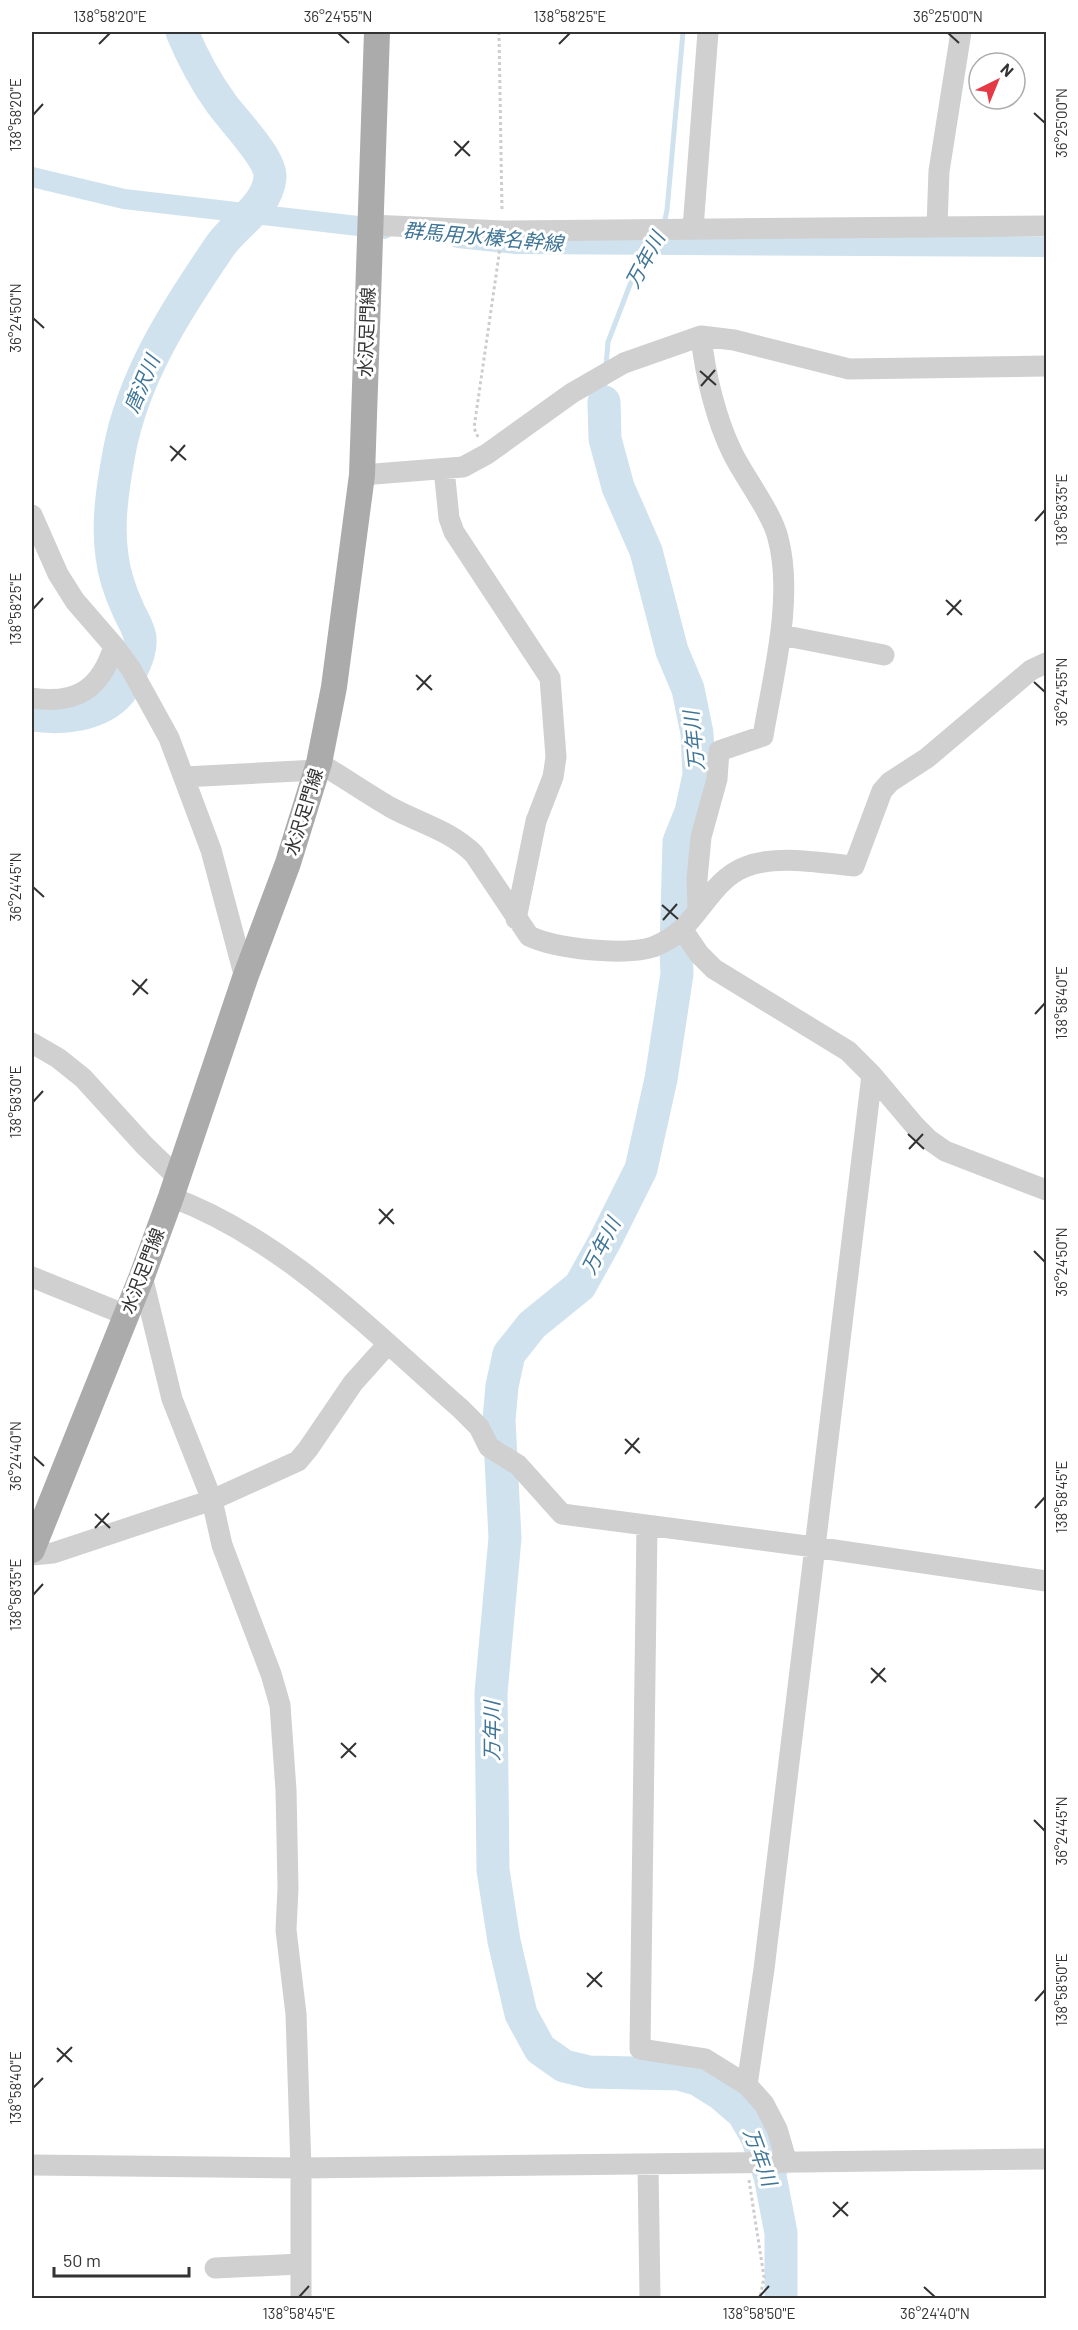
<svg xmlns="http://www.w3.org/2000/svg" width="1078" height="2330" font-family="Barlow,'Noto Sans JP',sans-serif">
<style>
.lines{fill:none;stroke-linecap:round;stroke-linejoin:round}
.stream{stroke:#cfe2ee;stroke-width:5}
.canal{stroke:#cfe2ee;stroke-width:20}
.river{stroke:#cfe2ee;stroke-width:33}
.path{stroke:#cdcdcd;stroke-width:3;stroke-dasharray:3 3;stroke-linecap:butt}
.minor{stroke:#d0d0d0;stroke-width:21}
.major{stroke:#ababab;stroke-width:26}
.ticks{fill:none;stroke:#333;stroke-width:2}
.labels{text-anchor:middle;stroke-width:6;stroke-linejoin:round;paint-order:stroke}
.street-label{font-size:18px;fill:#333;stroke:#fff}
.water-label{font-size:20px;font-style:italic;fill:#3f7597;stroke:#fff}
.neatline{fill:none;stroke:#333;stroke-width:2}
.ticks-label{font-size:15px;text-anchor:middle;fill:#333}
</style>
<rect width="100%" height="100%" fill="#fff"/>
<g class="lines">
<path class="stream" d="M664 224 667 210 683 32
M606 366 608 342 631 282 661 236
M604 402 605 381"/>
<path class="canal" d="M32 177 124 199 384 229
M458 238 516 244 1046 247"/>
<path class="river" d="M604 402 605 439 618 487 646 551 672 651 688 689 697 733 699 775 691 812 679 842 676 950 677 974 661 1079 641 1169 605 1241 580 1286 532 1325 509 1354 502 1386 499 1420 505 1538 491 1693 493 1870 504 1941 521 2014 540 2049 564 2066 589 2072 679 2074 697 2079 721 2094 743 2113 757 2137 770 2176 781 2233V2298
M32 715C60 719 99 717 120 692 125 687 127 678 131 672 136 660 141 651 140 638 139 628 131 617 128 609 121 594 114 573 112 556 107 522 113 486 119 453 133 376 177 309 220 246 236 223 267 207 270 178 272 159 232 119 221 103 205 81 192 56 182 32"/>
<path class="path" d="M499 32 502 212
M478 437 474 428 500 248
M749 2180 764 2277 760 2298"/>
<path class="minor" d="M371 225 503 231 1046 226
M937 226 939 171 961 32
M693 228 708 32
M444 469 449 518 454 532 550 678 556 757 553 777 536 821 516 919
M362 475 463 467 487 454 572 393 624 363 701 336 734 340 849 369 1046 366
M32 515 58 574 75 601 114 646 131 669 169 738 211 850 245 978
M781 635 884 655
M32 698C76 705 101 689 114 646
M319 763C343 777 366 793 390 807 419 823 450 830 474 854L529 936C556 949 624 956 653 947 663 943 673 937 681 930 702 911 716 878 745 867 778 854 819 863 854 866L882 791 890 782 927 758 1031 670 1046 663
M184 777 317 770
M698 909 697 879 701 837 717 779 719 751 763 736C773 676 794 598 778 538 772 513 745 478 733 454 716 420 705 374 701 336
M682 929 699 954 714 969 848 1051 872 1075 915 1126 928 1139 945 1151 1046 1190
M32 1043 58 1058 83 1078 144 1145 177 1177
M171 1197C284 1239 372 1331 461 1409L479 1427 489 1447 518 1465 562 1514 814 1547 1046 1581
M142 1276 172 1399 212 1500 222 1545 271 1674 280 1705 286 1790 288 1888 286 1930 296 2014 301 2168V2298
M32 1277 126 1315
M647 1525 640 2049 705 2059 747 2085 764 2104 777 2129 787 2163
M32 1555 53 1553 212 1500 298 1461 308 1449 353 1383 387 1345
M747 2085 764 1969 872 1075
M32 2165 301 2168 1046 2159
M648 2165 650 2298
M215 2268 300 2264"/>
<path class="major" d="M32 1550 142 1276 171 1197 245 978 288 863 319 763 334 687 362 475 377 32"/>
</g>
<path class="ticks" d="M338 33 349 43M948 33 959 43M99 44 110 33M559 44 570 33M1034 113 1045 123M33 115 43 104M454 141 470 156M455 156 469 141M33 318 44 328M700 371 716 385M701 386 715 370M170 446 186 460M171 461 185 445M1035 521 1045 510M946 600 962 615M33 609 43 598M947 615 961 600M416 675 432 690M1034 682 1045 692M417 690 431 675M33 887 44 897M662 905 678 919M663 920 677 904M132 980 148 994M133 995 147 979M1035 1014 1045 1003M33 1102 43 1091M908 1134 924 1149M909 1149 923 1134M379 1209 394 1224M379 1224 393 1209M1034 1251 1045 1262M625 1439 640 1453M625 1454 639 1438M33 1456 44 1466M1035 1508 1045 1497M95 1514 110 1528M95 1528 109 1513M33 1595 43 1584M871 1668 886 1682M871 1683 885 1668M341 1743 356 1757M341 1758 356 1743M1034 1820 1045 1831M587 1973 602 1987M587 1987 602 1972M1035 2001 1045 1990M57 2048 72 2062M57 2062 72 2047M33 2088 43 2078M833 2202 848 2216M833 2217 848 2202M924 2287 935 2297M299 2297 309 2286M759 2297 769 2286"/>
<g class="labels">
<g class="street-label">
<text transform="translate(367 332) rotate(-88)" y="6">水沢足門線</text>
<text transform="translate(304 812) rotate(-73)" y="6">水沢足門線</text>
<text transform="translate(143 1271) rotate(-69)" y="6">水沢足門線</text>
</g>
<g class="water-label">
<text transform="translate(483 237) rotate(5)" y="7">群馬用水榛名幹線</text>
<text transform="translate(645 260) rotate(-62)" y="7">万年川</text>
<text transform="translate(142 384) rotate(-67)" y="7">唐沢川</text>
<text transform="translate(694 741) rotate(-96)" y="7">万年川</text>
<text transform="translate(601 1246) rotate(-63)" y="7">万年川</text>
<text transform="translate(492 1731) rotate(-90)" y="7">万年川</text>
<text transform="translate(760 2157) rotate(70)" y="7">万年川</text>
</g>
</g>
<rect width="1078" height="2330" fill="none" stroke="#ffffff" stroke-width="66"/>
<g transform="translate(997 81) rotate(43)"><circle r="28" fill="#ffffff" stroke="#adadad" stroke-width="1.5"/>
<path d="M0-4.5L10 22L0 15L-10 22Z" fill="#e63946"/>
<text y="-9" font-size="16" font-weight="bold" text-anchor="middle" fill="#333333">N</text>
</g>
<path d="M54 2267v9h135v-9" fill="none" stroke="#333333" stroke-width="3"/>
<text x="63" y="2267" font-size="18" fill="#333333" stroke="#ffffff" stroke-width="4.5" paint-order="stroke">50 m</text>
<rect x="33" y="33" width="1012" height="2264" class="neatline"/>
<g class="ticks-label">
<text x="110" y="22">138°58'20"E</text>
<text x="338" y="22">36°24'55"N</text>
<text x="570" y="22">138°58'25"E</text>
<text x="948" y="22">36°25'00"N</text>
<text transform="translate(16 115) rotate(-90)" y="5">138°58'20"E</text>
<text transform="translate(1062 123) rotate(-90)" y="5">36°25'00"N</text>
<text transform="translate(16 318) rotate(-90)" y="5">36°24'50"N</text>
<text transform="translate(1062 510) rotate(-90)" y="5">138°58'35"E</text>
<text transform="translate(16 609) rotate(-90)" y="5">138°58'25"E</text>
<text transform="translate(1062 692) rotate(-90)" y="5">36°24'55"N</text>
<text transform="translate(16 887) rotate(-90)" y="5">36°24'45"N</text>
<text transform="translate(1062 1003) rotate(-90)" y="5">138°58'40"E</text>
<text transform="translate(16 1102) rotate(-90)" y="5">138°58'30"E</text>
<text transform="translate(1062 1262) rotate(-90)" y="5">36°24'50"N</text>
<text transform="translate(16 1456) rotate(-90)" y="5">36°24'40"N</text>
<text transform="translate(1062 1497) rotate(-90)" y="5">138°58'45"E</text>
<text transform="translate(16 1595) rotate(-90)" y="5">138°58'35"E</text>
<text transform="translate(1062 1831) rotate(-90)" y="5">36°24'45"N</text>
<text transform="translate(1062 1990) rotate(-90)" y="5">138°58'50"E</text>
<text transform="translate(16 2088) rotate(-90)" y="5">138°58'40"E</text>
<text x="299" y="2319">138°58'45"E</text>
<text x="759" y="2319">138°58'50"E</text>
<text x="935" y="2319">36°24'40"N</text>
</g>
</svg>
